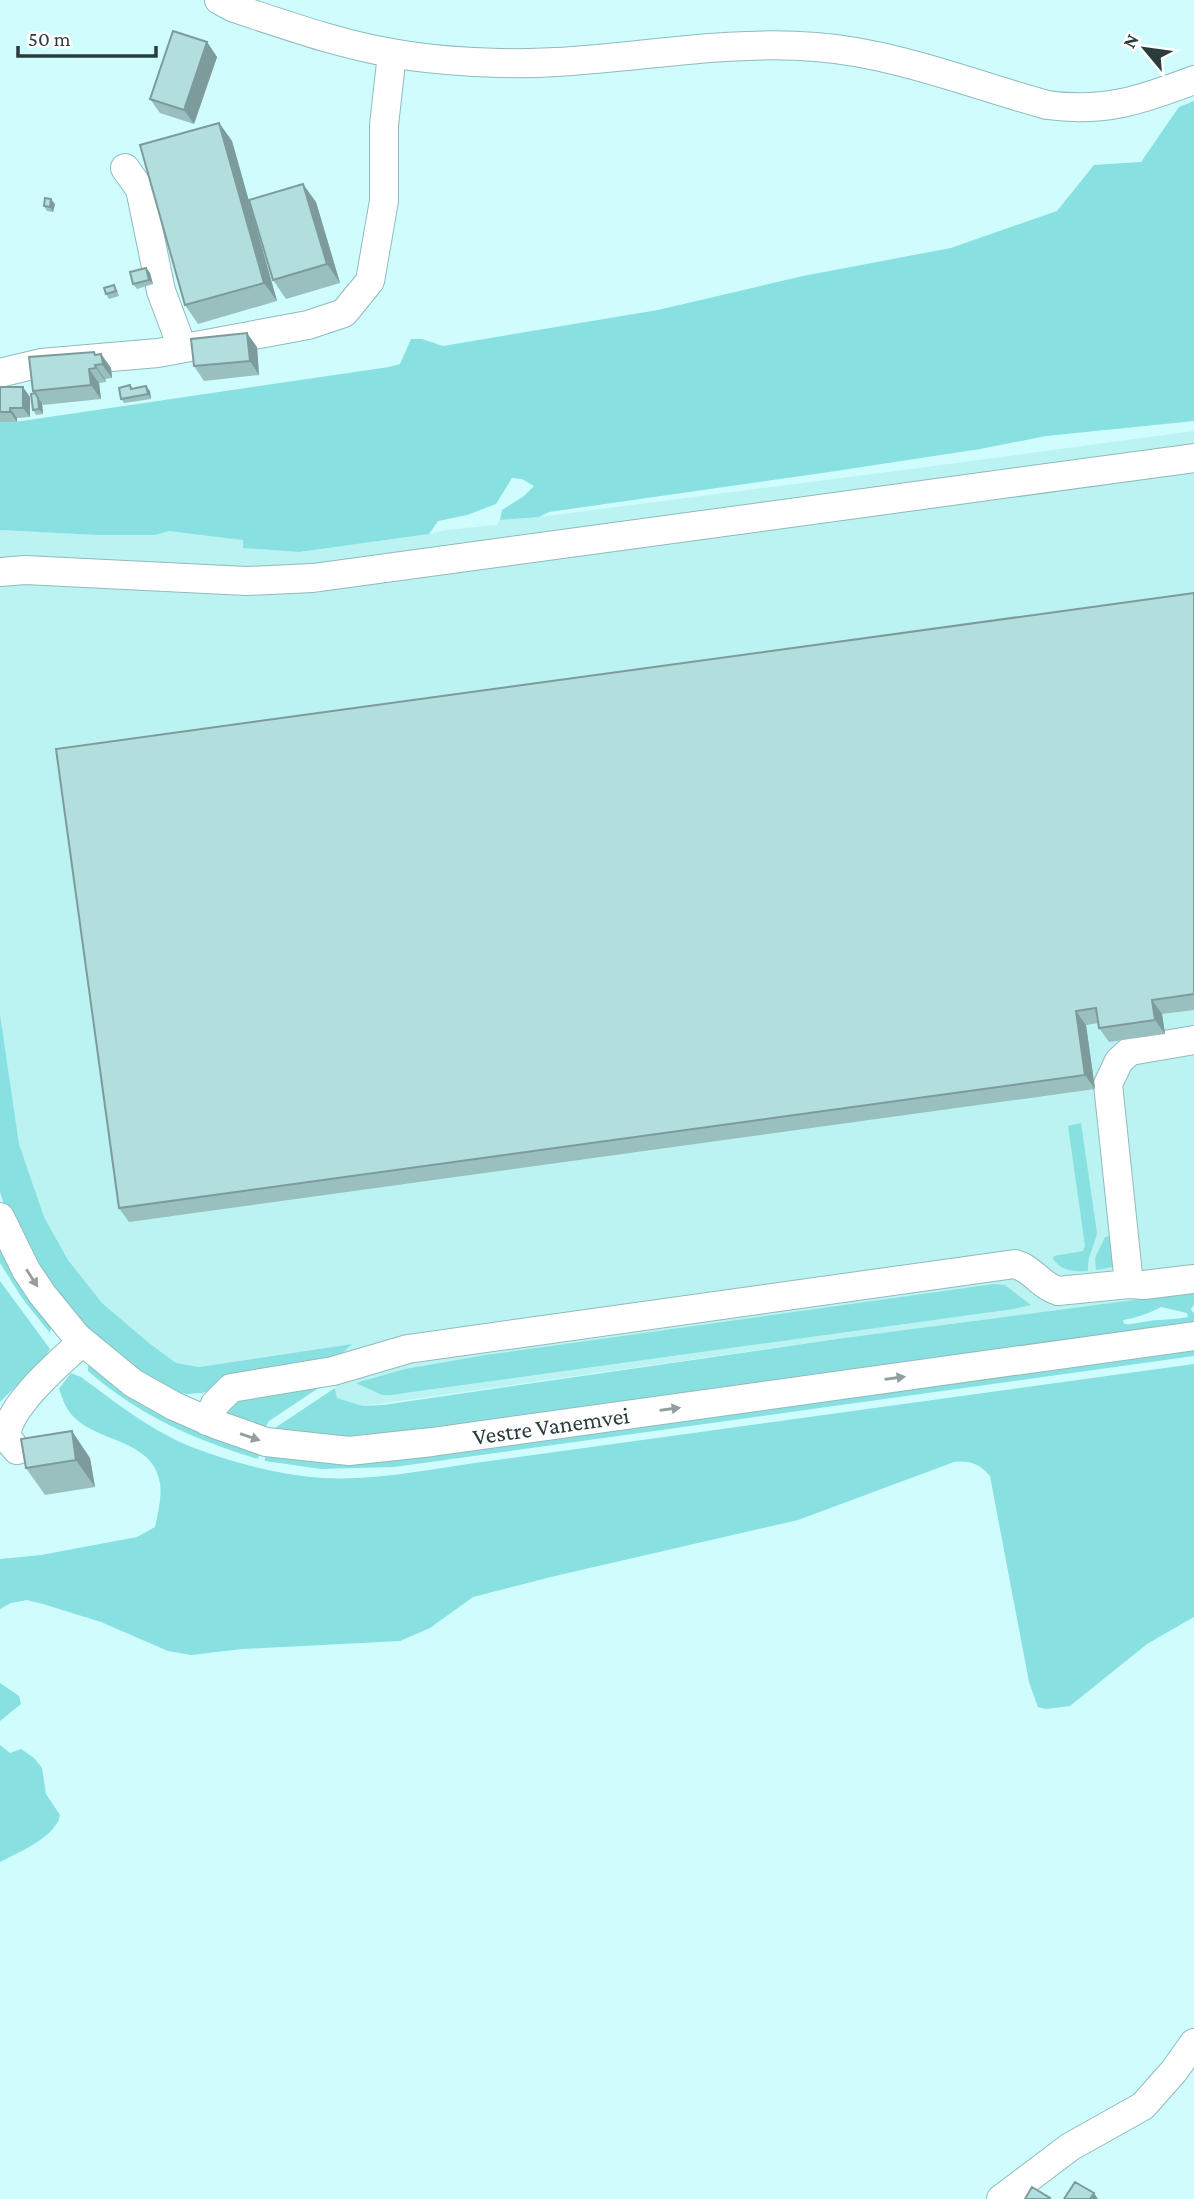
<svg xmlns="http://www.w3.org/2000/svg" width="1194" height="2199" font-family="'Crimson Pro',serif">
<style>
.built{fill:#bbf2f2}
.green{fill:#88e0e1;fill-rule:evenodd}
.lines{fill:none;stroke-linecap:round;stroke-linejoin:round}
.minor-casing{stroke:#90bbbc;stroke-width:30}
.minor{stroke:#fff;stroke-width:28}
.wall{fill:#99bfbf}
.shaded-wall{fill:#7d9b9b}
.building{fill:#b2dede;stroke:#7d9b9b;stroke-width:2}
.oneway{fill:#949e9e}
.labels{text-anchor:middle;stroke-width:7;stroke-linejoin:round;paint-order:stroke}
.street-label{font-size:24px;fill:#2a3c3c;stroke:#fff}
</style>
<rect width="100%" height="100%" fill="#cffcfd"/>
<path class="built" d="M1194 431V1292L844 1338 363 1406 337 1398 330 1357 351 1344 199 1367 176 1363 149 1343 102 1303 68 1260 44 1217 19 1144 0 1014V530L97 535H155L169 531 194 532 243 540V548L299 552 429 534 446 530 497 525 500 520H504L539 517 919 468Z"/>
<path class="green" d="M1194 101V421L1046 436 980 449 829 472 549 512 539 517 500 520 502 510 524 496 534 486 522 479 512 478 496 504 467 515 438 521 429 534 299 552 243 548V540L169 531 155 535H97L0 530V422H15L389 367 400 364 411 339H422L443 346 658 310 803 276 951 248 1057 211 1094 165 1141 162 1179 107Z
M0 1014 19 1144 44 1217 68 1260 102 1303 149 1343 176 1363 199 1367 352 1344 341 1354 202 1393 187 1394 170 1391 110 1354 42 1277 4 1205 0 1192Z
M1081 1123 1097 1233C1094 1248 1087 1256 1088 1271 1073 1272 1062 1271 1053 1259L1054 1256 1083 1251 1085 1246 1068 1126Z
M1115 1235 1119 1266 1096 1270 1095 1258 1105 1237Z
M0 1245 51 1328 50 1333 22 1298 0 1263Z
M0 1281 50 1349 43 1359 0 1402Z
M994 1284 1005 1285 1031 1305 1013 1309 390 1395H382L356 1383 405 1369 486 1355Z
M1194 1292V1305L1191 1309 1194 1314V1326L343 1440 272 1430 335 1388 337 1398 363 1406 383 1405 844 1338ZM1161 1307 1187 1313 1188 1317C1178 1319 1169 1319 1159 1320 1146 1320 1137 1325 1124 1324L1123 1320C1136 1318 1150 1313 1161 1307Z
M1194 1347V1356L394 1467 321 1469 265 1461V1456Z
M1194 1364V1617L1147 1644 1070 1706 1046 1709 1038 1707 1029 1682 990 1476C980 1464 970 1460 954 1462L798 1520 555 1576 473 1597 430 1628 400 1641 242 1649 191 1655 168 1651 101 1622 43 1604 27 1600 11 1603 0 1609V1559L41 1555 137 1537 155 1527C158 1513 162 1497 160 1483 153 1438 95 1443 71 1414 65 1407 62 1397 59 1389L71 1373 81 1377C116 1403 153 1432 194 1448 234 1463 280 1475 323 1478 376 1481 430 1469 482 1462Z
M88 1366 260 1451 258 1459C195 1440 138 1415 88 1371Z
M326 1383 269 1421 263 1431 230 1419 228 1413 233 1400Z
M0 1683 19 1696 21 1704 0 1721Z
M0 1745 10 1753 21 1749 34 1758 42 1768 46 1794 60 1815C57 1836 18 1853 0 1862Z"/>
<g class="lines">
<defs>
<path id="minor" d="M219 0 234 8C286 25 339 44 392 53 440 62 508 65 556 62 643 57 729 40 816 47 895 53 971 84 1047 105 1104 113 1141 100 1194 80
M125 168 140 189 161 291 182 347
M0 373 41 363 158 353 308 325 344 313 370 281 384 201V125L392 54
M0 572 25 570 246 581 313 578 1194 458
M0 1217 26 1270 42 1294 77 1337 133 1383 174 1406 215 1424 266 1442 349 1451 432 1442 1194 1336
M1129 1284 1108 1084 1119 1061 1130 1051 1194 1040
M207 1421 215 1404 231 1388 333 1371 408 1349 1015 1264C1033 1269 1041 1286 1058 1291L1129 1284 1144 1285 1194 1279
M17 1450 6 1437C8 1406 59 1363 82 1342
M1001 2199 1070 2147 1143 2106 1174 2071 1194 2043"/>
</defs>
<use href="#minor" class="minor-casing"/>
<use href="#minor" class="minor"/>
</g>
<path class="wall" d="M207 42 217 57 194 124 160 113 150 99Z
M219 123 232 141 277 301 198 324 185 305Z
M316 202 340 283 286 299 273 280Z
M55 204 53 212 47 211 44 206Z
M146 268 150 273 153 284 137 289 133 284Z
M114 285 117 290 119 296 109 299 106 294Z
M257 347 259 375 204 381 194 366Z
M94 352 96 355 101 354 111 368 112 378 105 379 106 382 99 383 101 399 43 405 42 403 43 414 36 415 33 410 34 393 33 391Z
M0 387 30 397V417L17 418V422H0Z
M133 389 150 391 151 399 124 403 121 399Z
M1194 593V1010L1162 1014 1165 1034 1109 1042 1099 1028V1023L1086 1025 1095 1089 129 1222 119 1208Z
M90 1458 95 1487 45 1495 26 1468Z"/>
<path class="shaded-wall" d="M207 42 217 57 194 124 184 110Z
M219 123 232 141 277 301 264 283Z
M303 184 316 202 340 283 327 264Z
M51 199 55 204 53 212 50 207Z
M146 268 150 273 153 284 149 280Z
M247 333 257 347 259 375 250 361Z
M94 352 102 363 101 354 111 368 112 378 95 355Z
M95 365 105 379 106 382 96 368Z
M89 369 99 383 101 399 91 385Z
M146 386 150 391 151 399 148 394Z
M23 387 30 397V417L23 408Z
M38 398 42 403 43 414 39 409Z
M10 408 17 418V422L10 412Z
M1152 1000 1162 1014 1165 1034 1155 1020Z
M1076 1011 1086 1025 1095 1089 1085 1075Z
M72 1431 90 1458 95 1487 76 1460Z
M1094 2193 1098 2199H1090Z"/>
<path class="building" d="M173 31 207 42 184 110 150 99Z
M219 123 264 283 185 305 140 145Z
M303 184 327 264 273 280 249 200Z
M45 198 51 199 50 207 44 206Z
M146 268 149 280 133 284 130 272Z
M114 285 116 291 106 294 104 288Z
M247 333 250 361 194 366 191 339Z
M94 352 95 355 101 354 103 364 95 365 96 368 89 369 91 385 33 391 29 357Z
M130 385 131 389 146 386 148 394 121 399 119 388Z
M0 387H23V408H10V412H0Z
M35 393 38 398 39 409 33 410 31 394Z
M1194 593V994L1152 1000 1155 1020 1099 1028 1096 1008 1076 1011 1085 1075 119 1208 56 749Z
M72 1431 76 1460 26 1468 21 1439Z
M1075 2182 1094 2193 1090 2199H1064Z
M1032 2187 1050 2198 1049 2199H1025Z"/>
<defs><path id="oneway-solid" d="M-6-.8H1V-3.2L6.5 0L1 3.2V.8H-6Z" transform="scale(1.75)"/></defs>
<g class="oneway">
<use href="#oneway-solid" transform="translate(32 1278) rotate(57)"/>
<use href="#oneway-solid" transform="translate(895 1378) rotate(-8)"/>
<use href="#oneway-solid" transform="translate(670 1409) rotate(-8)"/>
<use href="#oneway-solid" transform="translate(250 1437) rotate(19)"/>
</g>
<g class="labels">
<g class="street-label">
<text transform="translate(551 1426) rotate(-8)" y="8">Vestre Vanemvei</text>
</g>
</g>
<g transform="translate(1145 49) rotate(299)" stroke="#ffffff" stroke-width="5" paint-order="stroke">
<path d="M0-5L12 26L0 18L-12 26Z" fill="#2a3c3c"/>
<text y="-10" font-size="19" font-weight="bold" text-anchor="middle" fill="#2a3c3c">N</text>
</g>
<path d="M18 46v10h138v-10" fill="none" stroke="#2a3c3c" stroke-width="3.5"/>
<text x="28" y="46" font-size="21" fill="#2a3c3c" stroke="#ffffff" stroke-width="5" paint-order="stroke">50 m</text>
</svg>
